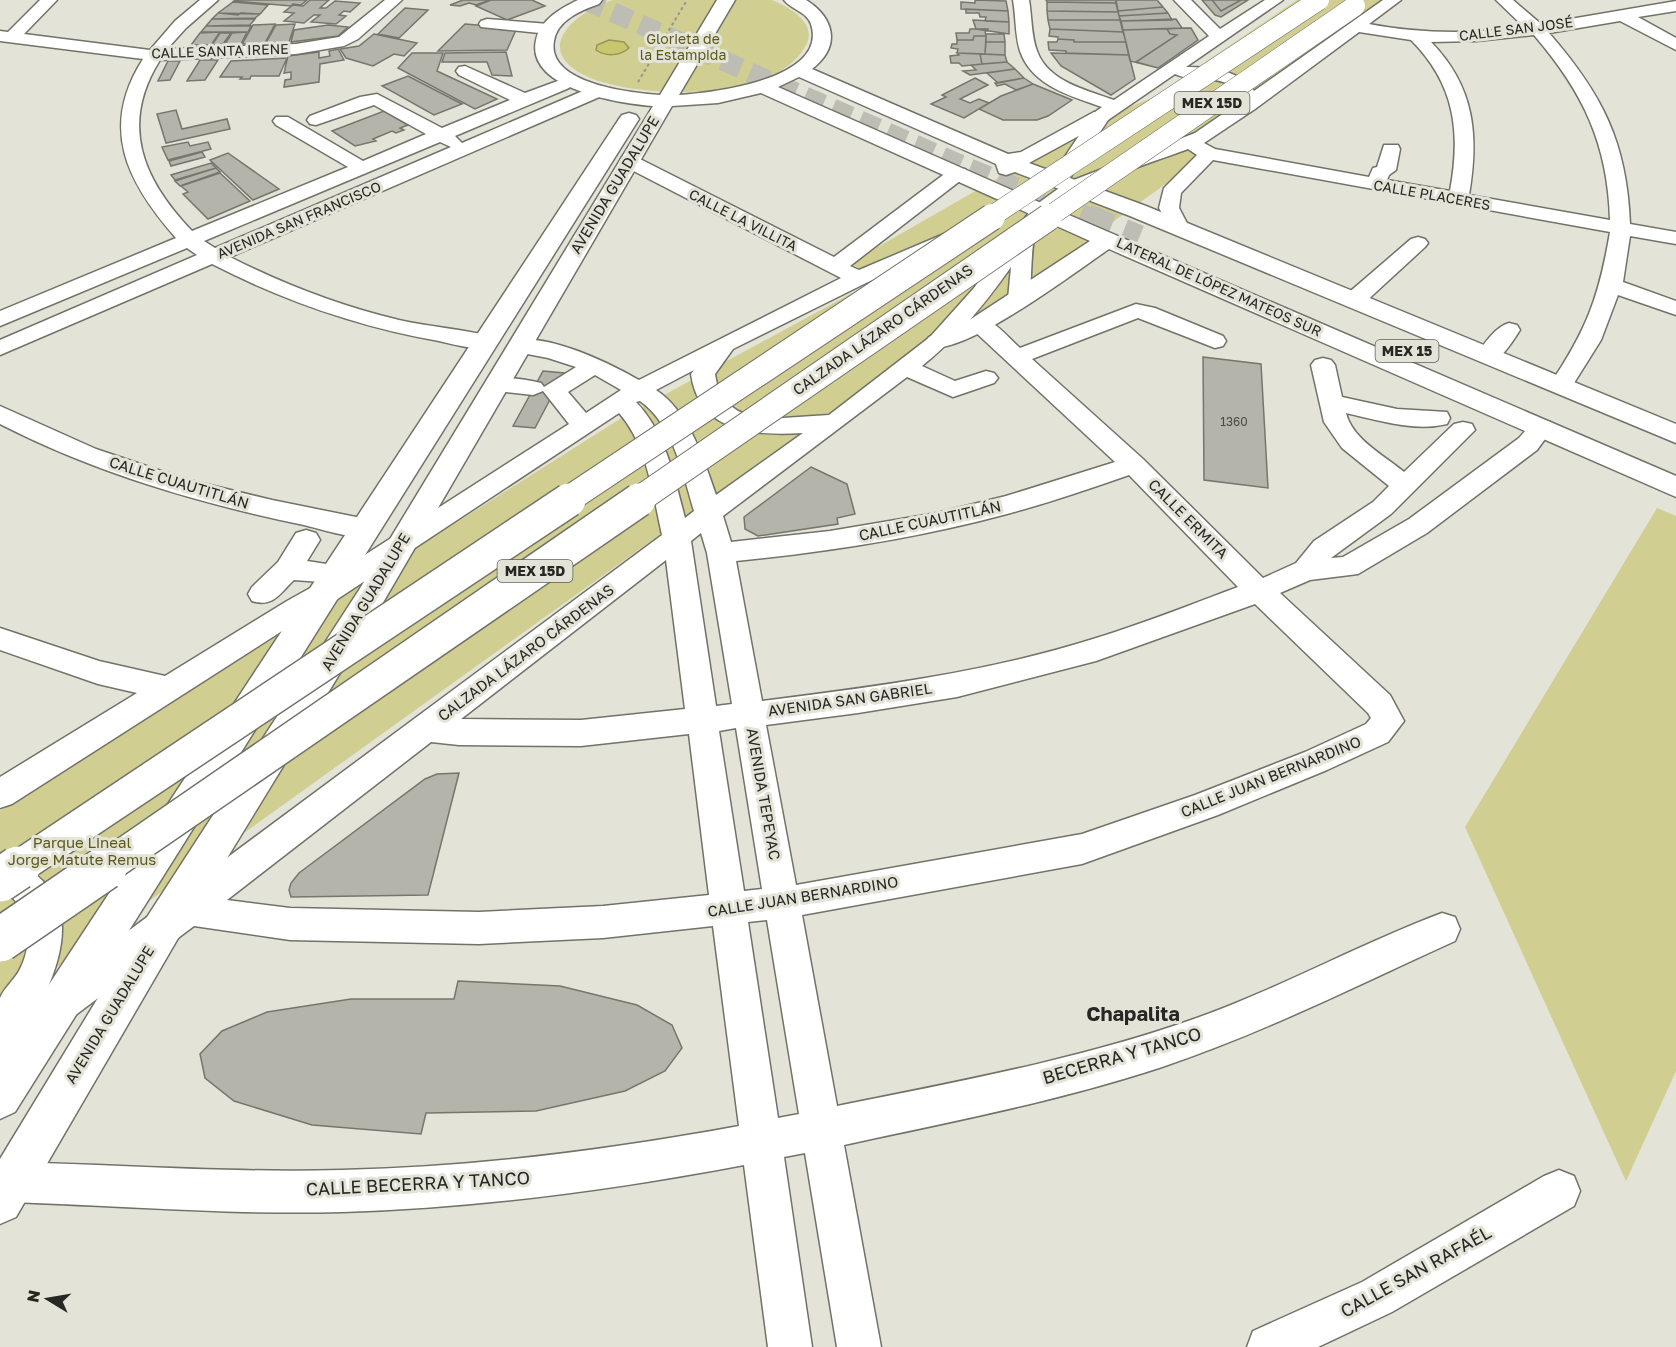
<svg xmlns="http://www.w3.org/2000/svg" width="1676" height="1347" font-family="'Golos Text',sans-serif">
<style>
.green{fill:#d0ce90}
.water{fill:#c9c66d;stroke:#989657;stroke-width:1.5}
.building{fill:#b4b4aa;stroke:#76766d;stroke-width:1.5}
.lines{fill:none;stroke-linecap:round;stroke-linejoin:round}
.major-tunnel-far1{stroke:#bdbdb4;stroke-width:20;stroke-dasharray:20 10;stroke-linecap:butt}
.major-tunnel{stroke:#bdbdb4;stroke-width:26;stroke-dasharray:26 13;stroke-linecap:butt}
.minor-casing{stroke:#727269;stroke-width:3}
.major-casing{stroke:#727269;stroke-width:3}
.path{stroke:#95958d;stroke-width:2;stroke-dasharray:3 3;stroke-linecap:butt}
.minor{fill:#fff;fill-rule:evenodd}
.major{fill:#fff;fill-rule:evenodd}
.highway-bridge-far3-casing{stroke:#727269;stroke-width:21;stroke-linecap:butt}
.highway-bridge-far2-casing{stroke:#727269;stroke-width:28;stroke-linecap:butt}
.highway-bridge-far1-casing{stroke:#727269;stroke-width:36;stroke-linecap:butt}
.highway-bridge-casing{stroke:#727269;stroke-width:46;stroke-linecap:butt}
.highway-bridge-far3{stroke:#fff;stroke-width:20}
.highway-bridge-far2{stroke:#fff;stroke-width:26}
.highway-bridge-far1{stroke:#fff;stroke-width:33}
.highway-bridge{stroke:#fff;stroke-width:43}
.labels{text-anchor:middle;stroke-width:6;stroke-linejoin:round;paint-order:stroke}
.number-label{font-size:12px;fill:#4a4a45}
.far-street-label{font-size:14px;fill:#272723;stroke:#e3e3d8}
.far-park-label{font-size:14px;fill:#5c5917;stroke:#e3e3d8}
.shield{fill:#e3e3d8;stroke:#5f5f59;stroke-width:1.5}
.shield-label{font-size:14px;font-weight:bold;fill:#272723}
.street-label{font-size:15px;fill:#272723;stroke:#e3e3d8}
.park-label{font-size:15px;fill:#5c5917;stroke:#e3e3d8}
.near-street-label{font-size:18px;fill:#272723;stroke:#e3e3d8}
.near-neighbourhood-label{font-size:20px;font-weight:bold;fill:#272723;stroke:#e3e3d8}
</style>
<rect width="100%" height="100%" fill="#e3e3d8"/>
<path class="green" d="M613 0H772C789 7 818 23 806 45 778 103 634 100 584 75 531 48 577 11 613 0Z
M1297 0H1384L1218 116 1196 162 988 312 860 391 0 1008V811L620 419 878 279 850 263 1104 117 1152 98Z
M1657 508 1676 516V1071L1626 1181 1465 827Z"/>
<path class="water" d="M609 40 624 42 629 48C620 56 606 57 596 50L597 45Z"/>
<path class="building" d="M236 0H307L301 5 293 4 291 6 234 1Z
M310 0H329L320 8H326L335 1 360 3 350 12 344 11 339 15 346 16 336 24 311 22 320 15H314L304 23 284 21 294 13 284 12 293 5 303 6Z
M463 0H490L476 5 469 3 460 6 450 5Z
M491 0H532L545 6 507 20 476 6Z
M975 0 1006 1 1008 11 961 9V2L975 3Z
M1046 0H1116V3L1047 2Z
M1116 0H1157L1163 7 1118 11Z
M1202 0H1248L1221 17 1215 15Z
M1212 0H1241L1221 11Z
M233 2 268 5 260 14 218 13Z
M1047 2 1116 3 1118 12 1047 11Z
M1163 7 1168 13 1119 16 1118 11Z
M405 8 428 10 399 38 378 34Z
M966 9 1008 11 1009 22 985 21 986 17H980L979 13H966Z
M1047 11 1118 12 1120 20H1048Z
M218 13 238 15 241 13 260 14 255 18 212 19Z
M1168 13 1172 20 1121 21 1119 16Z
M212 19H255L250 25 206 26Z
M1176 19 1182 28 1123 30 1121 21Z
M973 20 1009 22V34L976 29Z
M1048 20H1120L1123 32 1050 29Z
M275 24 265 43 242 44 253 25Z
M295 24 289 42 266 43 276 25Z
M465 24 514 28 516 30 507 50 438 51Z
M328 25 348 27 338 36 291 42 294 30Z
M206 26H251L248 32H201Z
M1182 28H1191L1198 40 1158 68 1136 62 1177 35 1170 34 1167 29Z
M1191 28 1198 40 1158 68 1130 61 1123 30Z
M970 29H988V31H985L986 36H974L973 40H957L956 33H969Z
M1050 29 1123 32 1126 42H1074V40L1058 39V37L1049 36Z
M220 32 211 45H191L200 33Z
M247 32 241 44H225L232 33Z
M220 33H231L223 44 212 45Z
M374 34 417 43 404 56 394 54 373 66 346 58 340 49 359 46Z
M986 34H1004L1005 42H986Z
M974 36H986L985 54 957 53 958 49 951 48 952 44H957V40H973Z
M1058 39 1074 40V42H1126L1129 55 1066 53V51L1049 50 1048 42H1057Z
M986 42H1005V55L985 54Z
M338 49 344 60 320 64 319 82 284 87 285 80 291 79V72L284 73 288 56 319 52V58L330 56 329 51Z
M506 52 512 76 492 75 487 62H442L445 53Z
M412 53H443L437 71 497 99 475 109 398 68Z
M957 53 980 54 982 64 962 66 959 63H951L950 56 959 55Z
M1051 53 1129 55 1135 79 1111 95 1061 66Z
M980 54 1005 55 1007 62 982 64Z
M287 58 279 76H251L250 79H240L242 77H220L231 61Z
M200 60H218L205 80 187 81Z
M168 61H180L170 80 158 81Z
M1007 62 1015 69 970 75 963 71 976 70 971 65Z
M1015 69 1024 78 998 83 987 73Z
M408 76 462 104 434 115 382 86Z
M975 78 988 85 960 99 970 103 979 99 989 103 964 118 931 104 946 97 942 95Z
M1024 78 1033 84 1016 90 1005 84 997 86 995 83Z
M1033 84 1072 100 1048 116 1037 120H1003L979 109 1001 96Z
M176 110 182 129 227 119 230 129 166 143 157 114Z
M384 111 408 125 400 128 404 130 396 133 392 131 373 139 376 141 355 146 332 131Z
M188 142 190 146 208 142 211 149 168 160 162 147Z
M202 152 205 157 171 166 169 161Z
M228 153 279 189 253 200 210 160Z
M211 163 216 168 175 180 171 175Z
M216 168 220 172 180 186 175 181Z
M220 173 250 201 208 219 183 194 188 192 181 186Z
M1203 357 1261 364 1268 488 1204 480Z
M543 371 564 373 535 428 513 426Z
M811 467 847 484 855 514 837 518 838 524 758 536 745 529 744 517Z
M459 773 428 895 291 897 289 890 291 883 299 873 425 779 437 774Z
M458 981 560 986 637 1005 672 1025 682 1048 665 1071 625 1091 536 1111 426 1113 421 1134 312 1125 234 1101 205 1078 200 1054 222 1031 267 1012 351 999H454Z"/>
<g class="lines">
<path class="major-tunnel-far1" d="M585 0 966 167 1091 218"/>
<path class="major-tunnel" d="M1087 217 1139 238"/>
<defs>
<path id="minor" d="M40 0H57L24 34 150 50 175 21 200 0H218L186 28 167 49 296 44 339 37 385 0H402L358 39 344 46 296 54 160 60C119 125 143 180 192 231L348 167 276 125 273 121 276 117H288L363 161 426 134 374 105 316 125 310 124 307 120 310 116 360 97 377 94 442 128 510 100 459 75 456 71 459 67 465 66 525 93 563 79 569 80 572 84 569 88 455 136 462 143 592 87H604L607 91 604 95 230 257C283 284 340 306 399 320 430 327 463 329 494 337L497 342 494 347C477 351 456 345 439 341 360 327 284 301 212 264L0 355V340L197 255 187 248 0 326V311L176 238C127 182 99 128 143 59L0 41V31L8 32ZM440 142 451 147 215 248 204 241Z
M1013 0H1029C1032 17 1031 35 1037 51 1048 82 1087 90 1114 100L1209 36 1174 0H1191L1220 29 1265 0H1283L1186 67C1210 67 1240 70 1254 91L1383 0H1401L1369 24C1421 34 1473 34 1524 27L1496 0H1513L1541 24 1676 1V11L1638 17 1676 38V50L1620 21 1549 33C1602 94 1627 142 1630 224L1676 232V244L1630 236 1623 282 1676 301V315L1618 295 1601 340 1569 391 1561 393 1553 391 1549 386C1586 331 1599 298 1610 232L1213 160 1181 193 1179 208 1190 229 1187 233H1173L1159 208 1164 188 1197 155 1188 149C1146 165 1057 190 1036 231 1031 241 1031 284 1030 299L1027 304 1019 306 1011 304 1008 299 1011 267C985 304 957 338 922 366L955 381 986 371 994 373 998 378 994 383 953 397 907 377 723 516 731 542 830 531 937 513 1006 496 1115 462 972 329 969 324 972 319C991 314 1006 336 1020 348L1136 304 1155 308 1223 336 1226 341 1223 346 1215 348 1138 318 1032 359 1143 459 1263 578 1296 563 1314 541 1373 502 1389 486 1342 448 1324 422 1311 365 1315 360 1323 358 1331 360 1335 365 1342 397 1397 409 1447 412 1450 418 1447 424C1414 432 1378 420 1346 413 1352 439 1385 456 1404 472L1454 424 1463 422 1472 424 1475 430 1391 514 1331 558 1343 557 1409 519 1519 438C1529 427 1534 418 1550 422L1553 428 1537 450 1427 533 1358 574 1310 580 1280 593 1390 695 1404 721 1388 742 1327 770 1218 815 1082 864 802 915 837 1106C955 1082 1077 1060 1191 1020 1277 990 1357 945 1442 913L1455 917 1460 929 1455 941C1358 985 1263 1033 1162 1067 1059 1101 950 1122 844 1145L881 1347H837L805 1153 784 1157 812 1347H768L744 1165C612 1190 478 1208 343 1212 232 1215 121 1206 11 1202L0 1198V1166L11 1162C121 1165 232 1173 342 1170 476 1167 608 1150 739 1126L713 926 603 938 479 944 290 940 194 926 13 1062 0 1068C0 1054 0 1008 0 998 4 988 14 980 19 971 34 944 31 903 0 890V859C10 862 21 865 30 871 76 900 64 951 46 992L662 535C653 495 647 444 619 413L333 602 307 615 12 804 0 808V777L137 693 98 684 0 650V628L99 661 165 676 287 601 321 582 294 580C280 593 273 608 252 601L248 594 252 587 278 562 296 533 306 530 316 533 320 540 307 561 346 567 569 424 543 391 533 395 489 390 485 385 489 380C505 376 525 379 541 383L544 387 576 367 548 358 512 351 509 346 512 341C547 332 609 363 639 380L841 278 622 165 620 161 622 157H636L834 257 951 169H965L968 173 965 177 850 266 859 270 951 231 958 233 961 237 958 241 866 283 733 349 715 374 718 390 725 402 738 411 750 416 783 418 829 415 930 337 974 288 1033 207 1066 183 1195 133 1240 102C1236 70 1193 84 1175 74L1108 120 1068 181H1054L1051 177 1095 112 1102 107C1071 96 1032 86 1020 51 1015 35 1016 17 1013 0ZM1359 32 1411 40C1455 84 1461 132 1450 191L1387 180 1389 175 1396 170 1400 149 1398 145H1384L1377 167 1373 168 1369 177 1215 149 1204 143 1255 109ZM1534 35C1583 92 1608 144 1610 220L1469 195C1479 136 1475 87 1431 42L1477 41ZM694 370 691 374C699 433 755 436 803 433L716 495C703 458 690 413 656 390ZM595 375 621 390 586 413 568 392ZM640 401C673 424 683 474 694 511L685 518C674 477 666 433 636 402ZM1129 475 1238 587C1190 605 1142 624 1093 639 985 673 873 687 762 701L736 561C827 552 918 538 1007 514 1048 503 1089 489 1129 475ZM701 533 707 553 732 704 716 706 691 541ZM666 560 685 709 581 720 461 719ZM1255 604 1368 713 1371 718 1366 724 1305 752 1195 795 1082 834 796 885 766 725 858 713 957 697 1096 661ZM736 728 762 889 744 891 719 731ZM689 734 709 895 603 906 479 912 290 908 227 900 431 742 459 745 581 746ZM767 920 799 1114 778 1118 748 922Z
M487 19 549 24 557 29 549 34 481 27 479 24 481 21Z
M1418 237 1425 239 1428 243 1425 247 1362 305 1354 307 1346 305 1343 300 1346 295 1411 239Z
M1509 323 1517 325 1520 330C1510 345 1499 366 1480 361L1476 356C1484 344 1495 327 1509 323Z
M0 406 96 449 185 479 272 500 366 519 376 521 379 528 376 535C354 541 325 530 304 525 198 503 96 473 0 424Z
M1559 1170 1574 1176 1580 1191 1574 1206 1392 1312 1318 1347H1247L1253 1331 1362 1282 1544 1176Z"/>
<path id="major" d="M578 0H602L599 4C582 10 557 20 554 41 546 84 632 93 660 95L717 0H735L679 95C713 93 829 79 811 24 807 12 792 10 784 0H806C835 18 841 47 812 69L1008 154 1021 152 1094 112H1108L1111 116 1108 120 1029 163 1146 206 1676 424V443L1130 216 1015 172 1006 175 999 173 996 164 799 77 778 87 1048 206 1676 476V497L1109 249C1075 272 965 356 929 347L925 342 929 337 971 319 1090 241 761 93 718 103 672 106 381 606 177 940 16 1217 0 1224V1159L149 914 359 590 653 106C621 104 525 89 536 40 540 20 561 8 578 0Z
M629 113 636 115 639 119 15 1112 0 1119V1059L619 119 622 115Z"/>
</defs>
<use href="#minor" class="minor-casing"/>
<use href="#major" class="major-casing"/>
<path class="path" d="M638 82 687 0"/>
<use href="#minor" class="minor"/>
<use href="#major" class="major"/>
<defs>
<path id="highway-bridge-far3" d="M989 218 1319 0
M1047 218 1355 6"/>
<path id="highway-bridge-far2" d="M566 501 992 217
M637 501 1049 217"/>
<path id="highway-bridge-far1" d="M16 869 569 500
M103 869 639 500"/>
<path id="highway-bridge" d="M0 880 18 868
M0 940 105 868"/>
</defs>
<use href="#highway-bridge-far3" class="highway-bridge-far3-casing"/>
<use href="#highway-bridge-far2" class="highway-bridge-far2-casing"/>
<use href="#highway-bridge-far1" class="highway-bridge-far1-casing"/>
<use href="#highway-bridge" class="highway-bridge-casing"/>
<use href="#highway-bridge-far3" class="highway-bridge-far3"/>
<use href="#highway-bridge-far2" class="highway-bridge-far2"/>
<use href="#highway-bridge-far1" class="highway-bridge-far1"/>
<use href="#highway-bridge" class="highway-bridge"/>
</g>
<g class="labels">
<g class="number-label">
<text x="1234" y="426">1360</text>
</g>
<g class="far-street-label">
<text transform="translate(1516 29) rotate(-7)" y="5">CALLE SAN JOSÉ</text>
<text transform="translate(220 51) rotate(-2)" y="5">CALLE SANTA IRENE</text>
<text transform="translate(1432 195) rotate(10)" y="5">CALLE PLACERES</text>
<text transform="translate(299 220) rotate(-23)" y="5">AVENIDA SAN FRANCISCO</text>
<text transform="translate(743 220) rotate(27)" y="5">CALLE LA VILLITA</text>
<text transform="translate(1219 287) rotate(24)" y="5">LATERAL DE LÓPEZ MATEOS SUR</text>
</g>
<g class="far-park-label">
<text x="683" y="44">Glorieta de<tspan x="683" dy="16">la Estampida</tspan></text>
</g>
<g class="shield">
<rect x="1174.5" y="92" width="75" height="22" rx="4.5"/>
<rect x="1375.5" y="340" width="63" height="22" rx="4.5"/>
<rect x="497.5" y="560" width="75" height="22" rx="4.5"/>
</g>
<g class="shield-label">
<text x="1212" y="108">MEX 15D</text>
<text x="1407" y="356">MEX 15</text>
<text x="535" y="576">MEX 15D</text>
</g>
<g class="street-label">
<text transform="translate(615 185) rotate(-59)" y="5">AVENIDA GUADALUPE</text>
<text transform="translate(883 330) rotate(-35)" y="5">CALZADA LÁZARO CÁRDENAS</text>
<text transform="translate(179 483) rotate(17)" y="5">CALLE CUAUTITLÁN</text>
<text transform="translate(1188 519) rotate(45)" y="5">CALLE ERMITA</text>
<text transform="translate(930 521) rotate(-12)" y="5">CALLE CUAUTITLÁN</text>
<text transform="translate(366 602) rotate(-59)" y="5">AVENIDA GUADALUPE</text>
<text transform="translate(526 653) rotate(-37)" y="5">CALZADA LÁZARO CÁRDENAS</text>
<text transform="translate(850 700) rotate(-8)" y="5">AVENIDA SAN GABRIEL</text>
<text transform="translate(1271 777) rotate(-22)" y="5">CALLE JUAN BERNARDINO</text>
<text transform="translate(763 794) rotate(80)" y="5">AVENIDA TEPEYAC</text>
<text transform="translate(803 897) rotate(-9)" y="5">CALLE JUAN BERNARDINO</text>
<text transform="translate(110 1015) rotate(-59)" y="5">AVENIDA GUADALUPE</text>
</g>
<g class="park-label">
<text x="82" y="848">Parque Lineal<tspan x="82" dy="17">Jorge Matute Remus</tspan></text>
</g>
<g class="near-street-label">
<text transform="translate(1122 1056) rotate(-16)" y="6">BECERRA Y TANCO</text>
<text transform="translate(418 1184) rotate(-3)" y="6">CALLE BECERRA Y TANCO</text>
<text transform="translate(1416 1272) rotate(-29)" y="6">CALLE SAN RAFAÉL</text>
</g>
<g class="near-neighbourhood-label">
<text x="1133" y="1021">Chapalita</text>
</g>
</g>
<g transform="translate(48 1299) rotate(281)" stroke="#e3e3d8" stroke-width="4.5" paint-order="stroke">
<path d="M0-4.5L10 22L0 15L-10 22Z" fill="#272723"/>
<text y="-9" font-size="16" font-weight="bold" text-anchor="middle" fill="#272723">N</text>
</g>
</svg>
